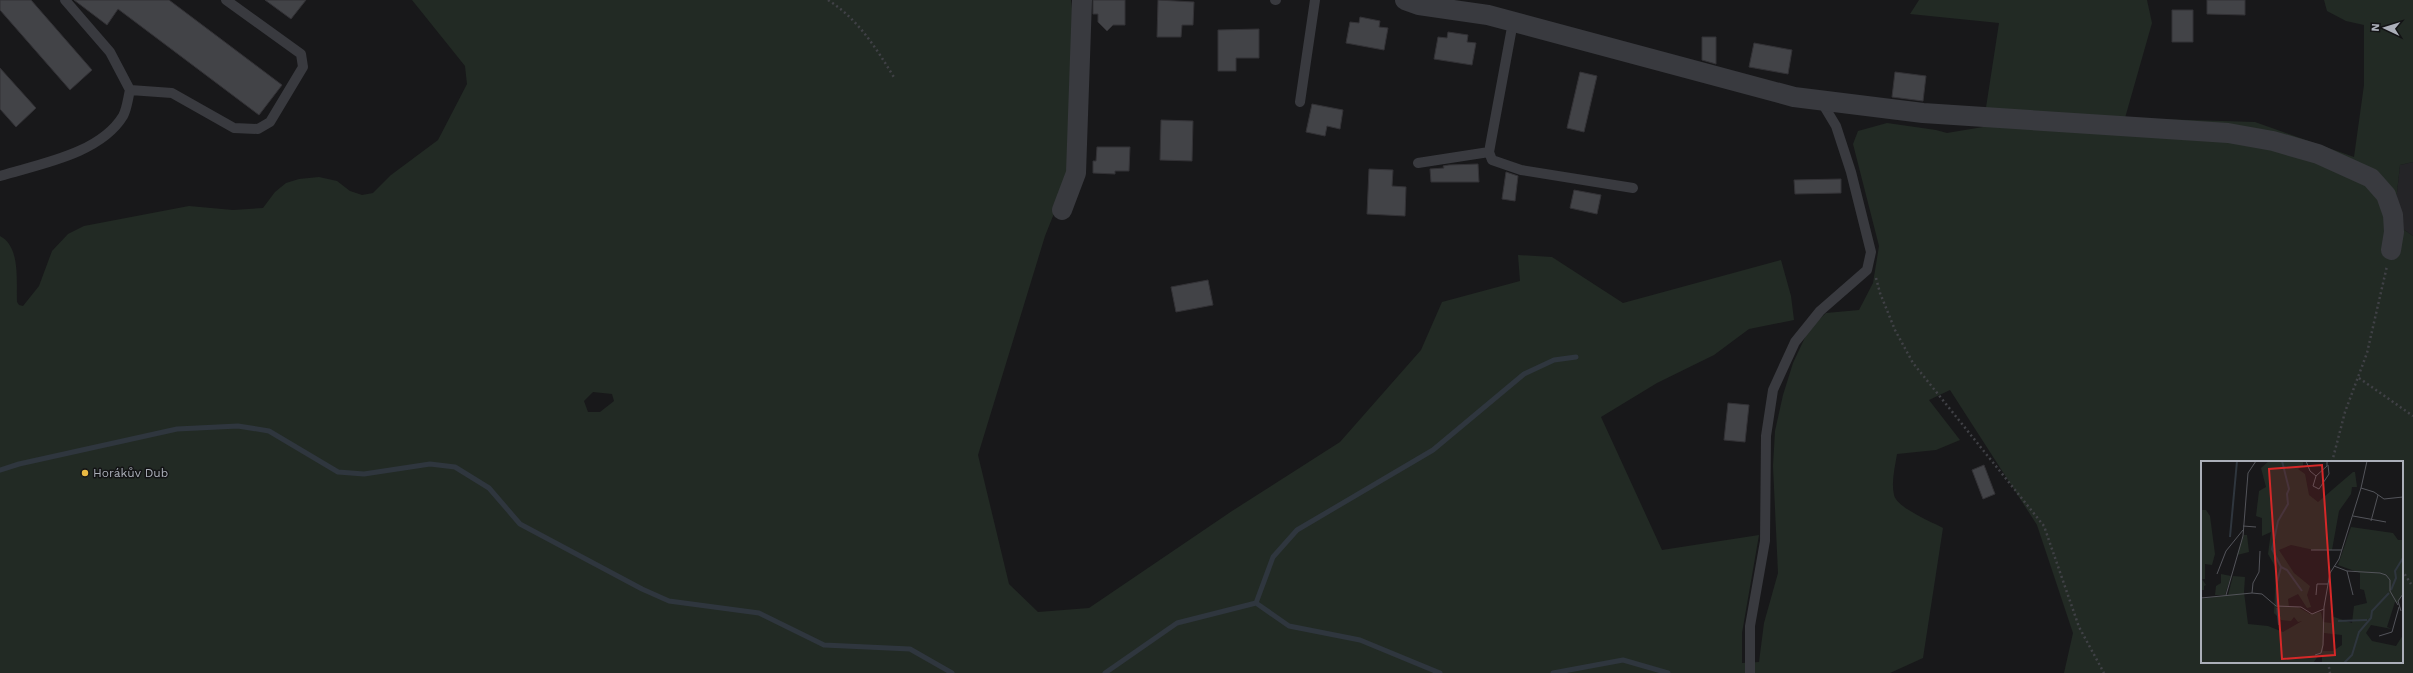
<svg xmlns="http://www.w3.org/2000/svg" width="2413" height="673" font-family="'Work Sans',sans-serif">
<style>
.built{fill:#242427}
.green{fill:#222a24;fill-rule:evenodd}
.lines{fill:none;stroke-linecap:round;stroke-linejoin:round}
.stream{stroke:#2f363e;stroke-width:5}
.building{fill:#424347;stroke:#333236}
.path{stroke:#404146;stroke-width:2.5;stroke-dasharray:2 3;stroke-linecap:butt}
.lane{stroke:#393a3f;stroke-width:10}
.street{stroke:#393a3f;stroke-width:20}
.poi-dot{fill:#e8b842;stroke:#131315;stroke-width:1.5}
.labels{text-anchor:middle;stroke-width:3;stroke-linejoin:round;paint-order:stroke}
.poi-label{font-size:12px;fill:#abafb9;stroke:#131315;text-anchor:start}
.inset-river{fill:none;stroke:#2f363e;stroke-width:2}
.inset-road{fill:none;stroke:#53545a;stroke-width:1}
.view{fill:#d62828;fill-opacity:0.15;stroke:#d62828;stroke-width:2}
.inset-edge{fill:none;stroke:#abafb9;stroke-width:2}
</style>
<rect width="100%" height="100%" fill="#18181a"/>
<path class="built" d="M2413 162V236L2403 229 2396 201 2400 165Z"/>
<path class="green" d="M412 0H1071L1073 17 1071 171 1045 236 978 455 1009 584 1038 612 1089 608 1232 511 1340 442 1421 350 1442 302 1520 281 1518 255 1552 257 1623 303 1781 260 1791 296 1794 320 1749 329 1714 355 1657 383 1601 417 1662 550 1759 535 1742 633V663L1759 662 1764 623 1778 573 1773 466 1775 431 1783 395 1793 363 1809 329 1826 313 1859 310 1873 283 1879 246 1853 144 1858 131 1887 123 1936 130 1947 133 1983 127 1999 23 1910 14 1919 0H2147L2152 23 2125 118 2255 122 2354 157 2364 85V25L2346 21 2327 11 2324 0H2413V162L2400 165 2396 201 2403 229 2413 236V673H2064L2073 633 2037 525 1950 390 1929 400 1960 440 1936 450 1897 454C1895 467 1891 482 1894 495 1897 508 1932 522 1943 528L1923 658 1890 673H0V236C21 247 16 282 17 302L19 305 23 306 39 286 52 251 68 234 84 226 189 206 233 210 263 208 275 192 286 183 299 179 319 177 337 181 350 191 362 195 373 193 391 175 438 140 467 84 465 66ZM593 392 612 394 614 401 600 412H588L584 401ZM2202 462H2402V662H2202Z"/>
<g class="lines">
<path class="stream" d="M0 470 19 464 177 429 238 426 269 431 338 472 364 474 430 464 455 467 489 488 520 524 642 589 669 601 759 613 824 645 910 649 952 673
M1256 603 1289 626 1360 640 1440 673
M1105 673 1177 623 1256 603 1273 557 1297 530 1433 450 1524 374 1554 360 1576 357
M1553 673 1623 660 1668 673"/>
</g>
<path class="building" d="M0 0H31L92 70 70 90 0 10Z
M74 0H169L282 85 259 115 118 9 107 25Z
M265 0H306L291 19Z
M1093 0H1125V25H1113L1107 31 1098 22V14H1093Z
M1158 0 1194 2 1193 25H1182L1181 37H1157Z
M2207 0H2245V15L2207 14Z
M2172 10H2193V42H2172Z
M1360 17 1380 21 1379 27 1388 28 1384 50 1346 43 1350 22 1359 23Z
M1259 29V58H1236V71H1218V30Z
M1448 32 1468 35 1467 42 1476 43 1472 65 1434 59 1438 37 1447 38Z
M1702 37H1716V64L1702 60Z
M1754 43 1792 50 1788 74 1749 67Z
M0 68 36 108 16 127 0 109Z
M1580 72 1597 76 1584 132 1567 128Z
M1895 72 1926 76 1923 101 1892 97Z
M1312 104 1343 110 1340 129 1327 126 1325 136 1306 132Z
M1161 120 1193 121 1192 161 1160 160Z
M1097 147H1130L1129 171H1115V174L1093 173V161H1096Z
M1478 164 1479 182H1431L1430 169 1444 168 1443 166 1449 165Z
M1369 169 1393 170 1392 186 1406 187 1405 216 1367 214Z
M1506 172 1518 176 1515 201 1502 199Z
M1841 179V193L1795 194 1794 180Z
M1574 190 1601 195 1597 214 1570 208Z
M1208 280 1213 305 1176 312 1171 287Z
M1728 403 1749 405 1745 442 1724 440Z
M1984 465 1995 494 1983 499 1972 470Z"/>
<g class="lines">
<path class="path" d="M828 0C859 20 876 48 895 79
M1876 278 1880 293 1895 330 1913 363 2044 526 2079 627 2104 673
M2359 378 2413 416
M2332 462 2345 412 2367 353 2387 266
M2402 570 2411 584
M2328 662 2330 673"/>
<path class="lane" d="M1275 0H1276
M1513 22 1489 152 1492 160 1521 170 1633 188
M130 90 172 93 234 128 258 129 270 122 303 67 301 54 226 0
M1300 102 1315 0
M1418 163 1489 152
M0 176C39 164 100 154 123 116 127 109 128 98 130 90L110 52 65 0
M1750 673V626L1765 541 1766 436 1773 390 1795 342 1820 311 1867 270 1871 252 1851 172 1836 126 1821 101"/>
<path class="street" d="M1405 0 1419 5 1488 15 1794 97 1923 113 2228 133 2273 141 2318 154 2371 178 2386 195 2393 215 2394 232 2391 250
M1062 210 1076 173 1082 0"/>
</g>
<circle class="poi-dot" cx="85" cy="473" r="4"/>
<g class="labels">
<g class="poi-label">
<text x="93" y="477">Horákův Dub</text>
</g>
</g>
<g transform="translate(2201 461)">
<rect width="202" height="202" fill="#18181a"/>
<path d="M68 0H102V5L97 8 104 13 108 34 117 41 152 11H154L156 26H151L150 33 138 50 131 89H113L90 84 78 89 93 112 109 125 106 134 110 146 106 147 97 133 87 138 88 146H78H97L109 153 120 151 122 161 130 162V155L151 162 153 145 166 142 163 129 159 128V112L137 104 150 66 192 72 197 79H202V132L197 142 194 141 186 166 191 168 170 164 165 172 171 180 195 185 202 174V202H121V194H118L112 202H0V138L27 134 32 115 44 116 43 131 47 163 67 165 82 171 101 160 97 161 93 156 90 160 80 159 73 152 75 107 67 93 70 71 61 75V57L55 55 58 30 65 26 60 7ZM123 172 141 174V184L132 190H122ZM0 49H5L9 55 14 93 11 104 4 103V118H1L5 124 3 125V129H0ZM43 74H46L48 91 36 94ZM20 113 30 115 24 134H14L15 125 20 122Z" fill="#222a24" fill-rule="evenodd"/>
<path class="inset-river" d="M81 0 88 28 86 33 87 43 77 60 71 88 80 106 86 109 101 130M29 76 36 0M190 129 195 117 194 110 202 97M76 144V121L80 106M76 147 78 164M137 160 166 159M143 202 151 194 158 171 170 157 171 150 188 132"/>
<path class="inset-road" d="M105 0 109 10 115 15 126 5V0M115 15 112 25 118 28 128 13 127 4M160 27 173 31 183 38 202 36M152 55 185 61M170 60 177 34M42 65 55 66M110 89H141M133 105 146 110 179 112 185 114 189 119V130L197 144M146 110 152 134M16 113 25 90 42 69M51 132 52 122 58 111 59 90M25 134 42 75 47 12 55 0M115 134 116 123H127M0 137 51 132 61 133 75 145 100 146 111 153 123 148M200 150 197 140 202 133M178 175 191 171 198 146M114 194 120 192 122 184 123 146 129 112 138 98 160 27 166 0"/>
<path class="view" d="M121 4 134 194 81 198 68 8Z"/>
<rect width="202" height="202" class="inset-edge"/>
</g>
<g transform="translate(2385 28) rotate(274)" stroke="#131315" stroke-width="3" paint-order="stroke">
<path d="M0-3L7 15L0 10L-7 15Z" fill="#abafb9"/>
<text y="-6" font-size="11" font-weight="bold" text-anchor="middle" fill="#abafb9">N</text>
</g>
</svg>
